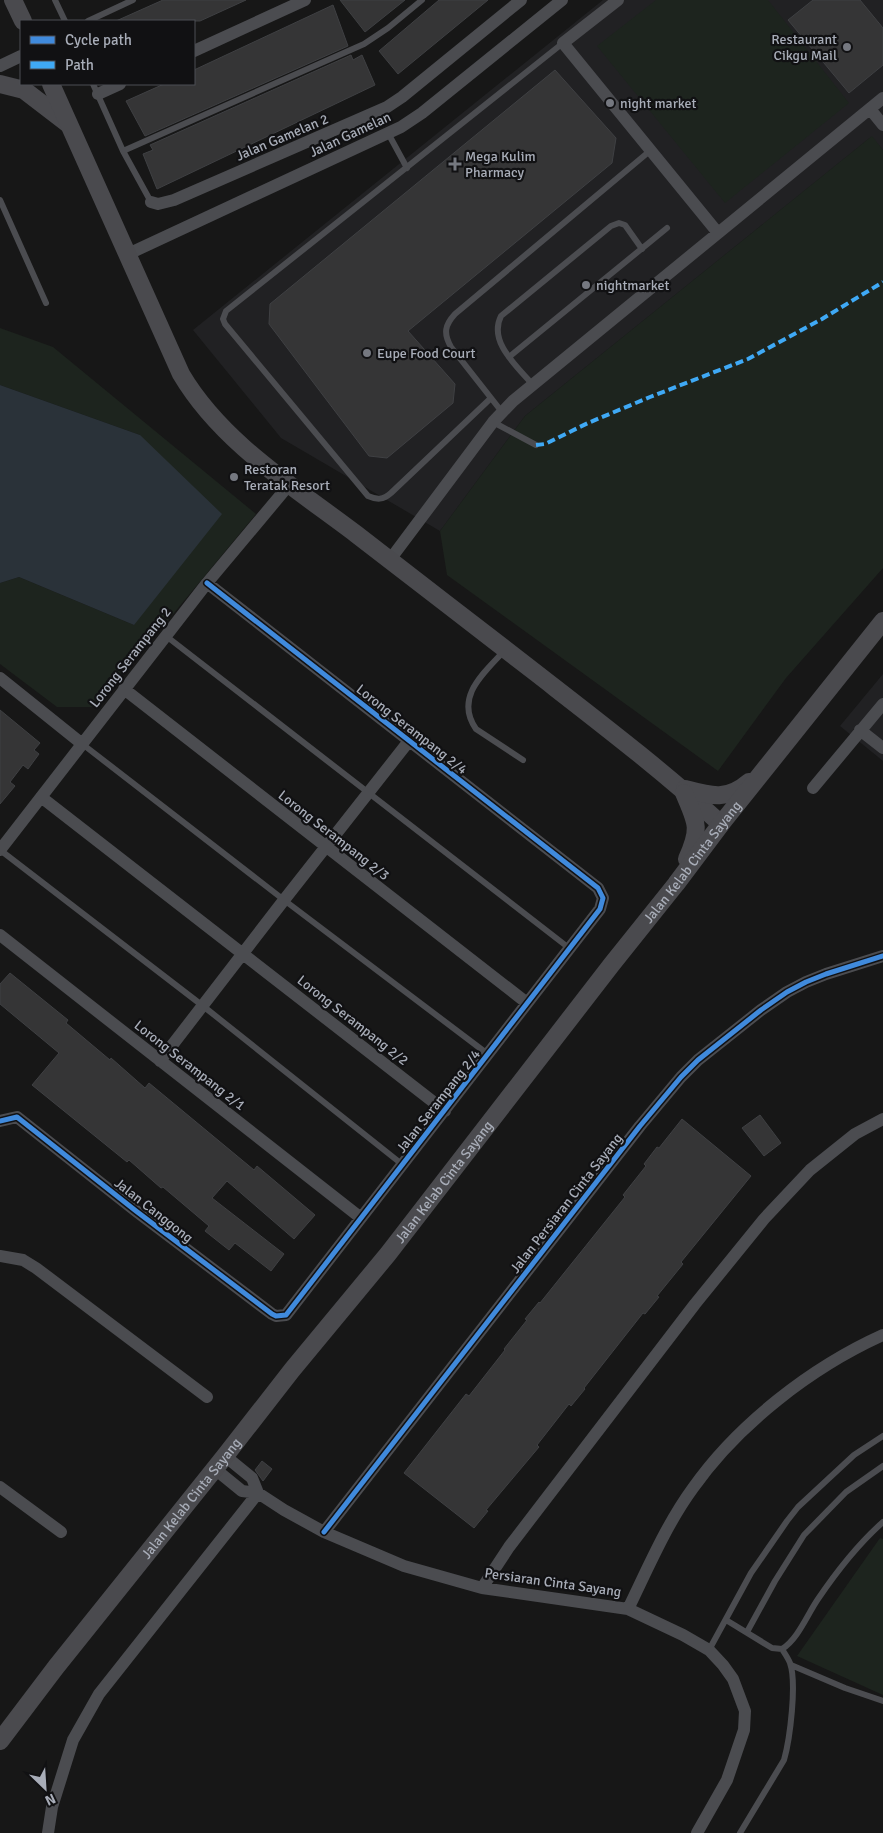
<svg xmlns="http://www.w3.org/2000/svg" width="883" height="1833" font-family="Signika,sans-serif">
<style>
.built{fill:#212123}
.green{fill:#1d241e}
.water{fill:#2a3239}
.building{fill:#353536;stroke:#3f4043}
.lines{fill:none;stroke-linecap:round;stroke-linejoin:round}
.service{stroke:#4b4c50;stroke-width:6}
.minor{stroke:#4b4c50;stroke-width:12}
.secondary{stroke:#4a4a4e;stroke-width:18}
.quiet{stroke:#3fa9f5;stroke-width:4;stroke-dasharray:8 4;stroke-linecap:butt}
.cycleway-casing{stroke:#111113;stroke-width:8}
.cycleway{stroke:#408adc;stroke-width:5}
.poi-dot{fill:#757880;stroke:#111113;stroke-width:2}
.labels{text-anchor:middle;stroke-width:4.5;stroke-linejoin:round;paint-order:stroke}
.poi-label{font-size:14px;fill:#a8adb8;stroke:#111113;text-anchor:start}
.street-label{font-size:14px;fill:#a8adb8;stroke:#111113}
</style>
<rect width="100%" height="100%" fill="#171717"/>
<path class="built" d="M603 0H883V150L871 137 525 416 440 531 281 438 193 330Z
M883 674V761L840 726Z"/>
<path class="green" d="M656 0H768L849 103 725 203 597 46Z
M872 136 883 150V568L786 678 718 771 447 575 440 531 525 416Z
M0 328 53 347 256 514 96 707H57L0 664V583L19 577 134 625 140 435 0 385Z
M880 1538 883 1539V1695L797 1656Z"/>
<path class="water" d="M0 385 140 435 222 514 134 625 19 577 0 583Z"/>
<path class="building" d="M163 0H246L200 21H116Z
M340 0H405L365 32Z
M439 0H488L398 74 379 51Z
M813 0H860L883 28V65L849 93 788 20Z
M333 5 348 46 145 136 126 101 164 84H194V70Z
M351 55 353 60 362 55 375 85 157 189 143 154 153 150 150 145Z
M555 70 616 138 612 163 408 331 455 384 453 403 387 458 369 456 269 324 270 304Z
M0 710 40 743 34 750 39 754 28 769 23 765 10 782 15 786 0 804Z
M10 973 68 1020 66 1023 110 1060 111 1058 145 1088 149 1083 254 1170 257 1166 315 1215 294 1239 227 1181 212 1198 284 1254 271 1271 235 1243 229 1250 205 1231 209 1226 163 1187 161 1188 129 1160 127 1162 32 1085 59 1053 0 1004V984Z
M760 1115 781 1143 764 1156 742 1128Z
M682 1119 751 1176 681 1262 683 1264 657 1296 659 1297 645 1314 643 1313 584 1388 585 1389 571 1406 569 1404 537 1445 539 1447 486 1510 488 1511 474 1528 404 1473 466 1394 469 1396 505 1350 504 1349 527 1320 525 1319 539 1302 540 1303 625 1197 623 1195 646 1166 644 1164 657 1147 659 1148Z
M262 1461 272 1469 263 1481 255 1470Z"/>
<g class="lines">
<path class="service" d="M55 0 65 21
M88 21 133 0
M93 84 123 151 151 202
M388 133 407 168
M123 151 364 44 388 28 422 0
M0 200 46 303
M509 357 667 228
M533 385C517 366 488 342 501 316L611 226 619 223 625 225 642 249
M491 398 391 493C383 500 377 500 368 496L225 324 223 319 226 311 563 43
M502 412 451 347C443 333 445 325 455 314L651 150
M493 422 536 445
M166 636 569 948
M504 651C484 673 454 697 476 729L523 760
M81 743 284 900 489 1055
M0 850 203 1006 403 1165
M726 1620 772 1648 782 1649C798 1639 807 1615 818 1599 837 1571 857 1545 883 1522
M747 1632 775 1581 804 1535 846 1492 883 1466
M709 1650 751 1573 787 1521 798 1507 854 1455 883 1436
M791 1665 845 1688 883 1701
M740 1833 784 1760C790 1739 797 1683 790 1663 788 1658 785 1654 782 1649"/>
<path class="minor" d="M618 0 563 43 718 233
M194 51 305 0
M0 66 21 56
M98 94 120 84
M870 109 883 125
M151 202 158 204 174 200 387 107 402 97 521 0
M126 255 401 127 422 113 562 0
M389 561 493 422 513 401 883 98
M0 678 81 743
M124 689 527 1003
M860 730 883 748
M813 788 883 704
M41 797 445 1111
M0 850 207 583 289 485
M0 935 361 1218
M160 1061 284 900 409 741
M0 1121 17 1117 136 1211 272 1314 276 1316 286 1315 600 909 603 898 598 888 207 583
M0 1256 23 1260 36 1268 207 1397
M225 1456 252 1478 258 1493
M215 1469 242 1491 258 1493 284 1510 324 1532 404 1566 482 1588 628 1609 683 1635 709 1650 723 1665 733 1679 745 1711 744 1730 727 1780 697 1833
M0 1487 61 1532
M324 1532 640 1126 681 1077 698 1060 761 1010 787 992 806 982 826 974 883 956
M482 1588 509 1547 695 1304 764 1219 810 1170 855 1134 883 1119
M628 1609C648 1568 666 1525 693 1488 738 1424 812 1367 883 1335
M48 1833 52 1807 73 1740 99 1694 258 1493"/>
<g class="secondary">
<path d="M13 0 23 21"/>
<path d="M0 84 24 90 67 123"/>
<path d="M51 84 181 374C221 442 294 487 356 534 416 580 476 627 536 673 599 722 662 770 721 824"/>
<path d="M685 789C711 796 727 801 749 782"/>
<path d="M684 793C697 823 701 828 687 859"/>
<path id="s1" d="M0 1741 56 1667 225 1456 292 1370 388 1254 612 964 676 884 721 824 883 621"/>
</g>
<path class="quiet" d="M536 445 545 444 588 423 650 397 748 359 822 319 883 282"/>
<defs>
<path id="cycleway" d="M0 1121 17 1117 136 1211 272 1314 276 1316 286 1315 600 909 603 898 598 888 207 583
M324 1532 640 1126 681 1077 698 1060 761 1010 787 992 806 982 826 974 883 956"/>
</defs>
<use href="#cycleway" class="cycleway-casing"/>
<use href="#cycleway" class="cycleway"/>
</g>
<g class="poi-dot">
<circle cx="847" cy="47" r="5"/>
<circle cx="610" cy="103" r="5"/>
<path d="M452.5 156.5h5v5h5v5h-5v5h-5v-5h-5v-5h5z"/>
<circle cx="586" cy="285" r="5"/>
<circle cx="367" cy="353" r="5"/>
<circle cx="234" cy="477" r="5"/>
</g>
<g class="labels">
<g class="poi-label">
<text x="837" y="44" text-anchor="end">Restaurant<tspan x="837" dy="16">Cikgu Mail</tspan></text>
<text x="620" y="108">night market</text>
<text x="465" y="161">Mega Kulim<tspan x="465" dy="16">Pharmacy</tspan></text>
<text x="596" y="290">nightmarket</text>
<text x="377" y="358">Eupe Food Court</text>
<text x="244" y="474">Restoran<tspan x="244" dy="16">Teratak Resort</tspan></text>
</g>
<g class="street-label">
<text transform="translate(350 134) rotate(-25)" y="5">Jalan Gamelan</text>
<text transform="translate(282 137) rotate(-23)" y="5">Jalan Gamelan 2</text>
<text transform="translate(130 657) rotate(-52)" y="5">Lorong Serampang 2</text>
<text transform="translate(412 729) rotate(38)" y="5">Lorong Serampang 2/4</text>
<text transform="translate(334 835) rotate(38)" y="5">Lorong Serampang 2/3</text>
<text dy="5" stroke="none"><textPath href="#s1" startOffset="1119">Jalan Kelab Cinta Sayang</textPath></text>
<text transform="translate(353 1020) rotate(38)" y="5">Lorong Serampang 2/2</text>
<text transform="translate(190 1065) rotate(38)" y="5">Lorong Serampang 2/1</text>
<text transform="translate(438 1101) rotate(-52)" y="5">Jalan Serampang 2/4</text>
<text dy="5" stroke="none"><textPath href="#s1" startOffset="714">Jalan Kelab Cinta Sayang</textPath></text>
<text transform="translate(566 1203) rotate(-52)" y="5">Jalan Persiaran Cinta Sayang</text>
<text transform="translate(154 1210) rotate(38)" y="5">Jalan Canggong</text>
<text dy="5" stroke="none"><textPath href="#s1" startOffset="309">Jalan Kelab Cinta Sayang</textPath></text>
<text transform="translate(553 1582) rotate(8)" y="5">Persiaran Cinta Sayang</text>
</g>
</g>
<rect x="20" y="20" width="175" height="65" fill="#111113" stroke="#4d4f55"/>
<rect x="30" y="36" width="25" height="8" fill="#408adc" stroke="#4d4f55"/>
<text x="65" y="45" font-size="15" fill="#a8adb8">Cycle path</text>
<rect x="30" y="61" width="25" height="8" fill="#3fa9f5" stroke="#4d4f55"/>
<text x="65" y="70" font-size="15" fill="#a8adb8">Path</text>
<g transform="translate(45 1788) rotate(155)" stroke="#111113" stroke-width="4" paint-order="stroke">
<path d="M0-4L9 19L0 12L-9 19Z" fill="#a8adb8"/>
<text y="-8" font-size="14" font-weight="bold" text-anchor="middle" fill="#a8adb8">N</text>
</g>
</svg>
